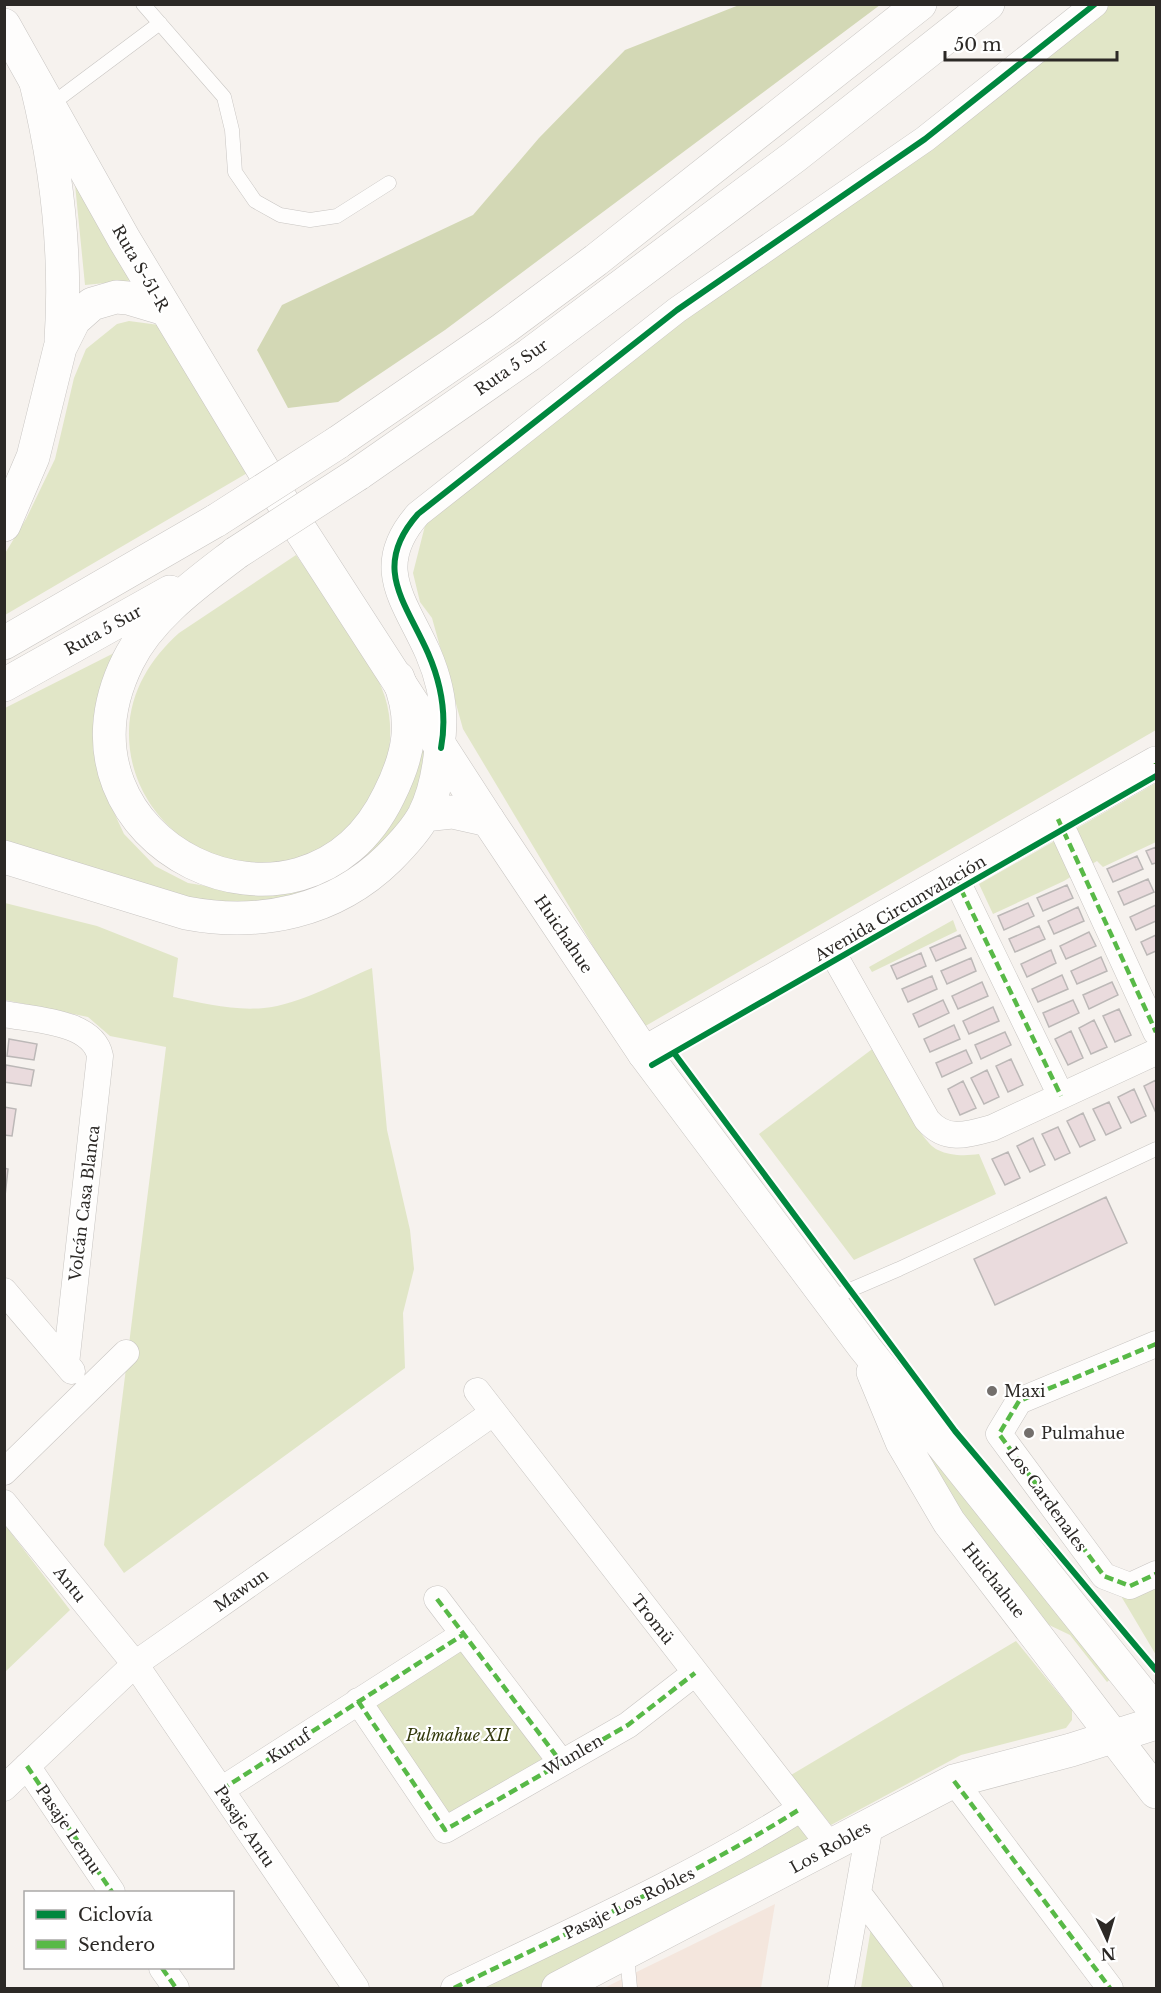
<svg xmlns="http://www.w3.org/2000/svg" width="1161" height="1993" font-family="'Libre Baskerville',serif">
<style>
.industrial{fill:#f4e6dd}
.green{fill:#e1e6c7}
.forest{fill:#d3d8b5}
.building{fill:#eadbdd;stroke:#bcb8b7;stroke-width:1.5}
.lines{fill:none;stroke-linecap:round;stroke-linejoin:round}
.service-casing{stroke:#c8c5c2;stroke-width:15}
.minor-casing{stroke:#c8c5c2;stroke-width:27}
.tertiary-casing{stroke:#c8c5c2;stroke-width:34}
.secondary-casing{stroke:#c8c5c2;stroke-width:34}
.primary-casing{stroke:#c8c5c2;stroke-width:34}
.motorway-casing{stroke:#c8c5c2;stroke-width:34}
.service{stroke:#fefdfc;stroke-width:14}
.minor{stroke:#fefdfc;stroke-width:26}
.tertiary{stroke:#fefdfc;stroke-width:33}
.secondary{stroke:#fefdfc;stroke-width:33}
.primary{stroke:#fefdfc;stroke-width:33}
.motorway{stroke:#fefdfc;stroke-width:33}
.motorway-bridge-casing{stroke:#c8c5c2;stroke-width:34;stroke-linecap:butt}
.motorway-bridge{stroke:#fefdfc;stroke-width:33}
.quiet{stroke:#58b947;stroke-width:4.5;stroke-dasharray:9 4.5;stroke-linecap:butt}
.cycleway-casing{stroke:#fff;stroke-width:10}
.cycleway{stroke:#00873e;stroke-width:6}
.poi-dot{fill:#736f6c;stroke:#fff;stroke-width:2}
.labels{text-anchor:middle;stroke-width:4.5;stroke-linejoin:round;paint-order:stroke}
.street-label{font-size:16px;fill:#2c2926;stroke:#fff}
.poi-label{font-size:16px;fill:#2c2926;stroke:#fff;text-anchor:start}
.park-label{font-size:16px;font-style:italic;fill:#32390c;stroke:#fff}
</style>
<rect width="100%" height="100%" fill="#f6f2ee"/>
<path class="industrial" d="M775 1904 761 1988H604Z"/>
<path class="green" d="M1095 5H1156V730L642 1028 463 729 432 618 420 602 413 573 430 506Z
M73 164 136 280 85 285Z
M129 321 159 325 249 472 5 615 4 555 26 519 55 459 74 378 86 349 117 324Z
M296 555C324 596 370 651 385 697 397 735 388 782 362 812 354 821 347 832 338 839 322 851 302 857 284 861 205 878 127 812 129 731 130 691 151 658 179 633Z
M120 650 103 686 97 713V751L103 789 124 834 155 866 188 883 231 890 336 871 417 739 432 767 395 847 308 901 185 902 5 841V708Z
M1156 783V842L1103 867 1097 861 1064 881 993 914 979 884Z
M5 903 97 926 178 958 173 997C203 1003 233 1011 264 1008 298 1005 341 981 372 968L387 1130 410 1230 414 1269 403 1313 405 1368 124 1573 104 1545 166 1047 110 1036 88 1017 5 1000Z
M953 920 957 931 872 972 869 967Z
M875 1047C886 1069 918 1141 938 1150 950 1156 966 1156 979 1154L996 1194 854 1260 759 1134Z
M911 1423 1115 1675 1107 1682 1070 1635 1047 1624 979 1538 907 1430Z
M5 1525 70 1610 5 1672Z
M1156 1580V1655L1121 1596Z
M1016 1641 1072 1710V1720L1066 1728 961 1755 831 1825 791 1775Z
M460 1646 548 1759 448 1819 370 1703Z
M799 1818 820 1845 544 1988H472Z
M871 1928 918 1988H861Z"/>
<path class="forest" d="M739 5H880L445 330 338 402 288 408 257 350 282 305 473 215 539 138 625 50Z"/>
<path class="building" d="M1156 847V863L1152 864 1146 851Z
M1137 856 1143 869 1113 882 1107 869Z
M1148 879 1154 892 1124 905 1118 892Z
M1067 885 1073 898 1043 911 1037 898Z
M1028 903 1034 916 1004 930 998 916Z
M1156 905V921L1136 930 1130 917Z
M1078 907 1084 921 1054 934 1048 921Z
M1039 926 1045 939 1015 952 1009 939Z
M1089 932 1096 946 1066 959 1060 946Z
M960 935 966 948 936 961 930 948Z
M1156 935V951L1147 955 1141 942Z
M1051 950 1056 963 1027 977 1021 964Z
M921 953 926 966 897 979 891 966Z
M1101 957 1107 971 1077 984 1071 971Z
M971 958 976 971 947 984 941 971Z
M1062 975 1068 989 1038 1002 1032 989Z
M932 976 937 989 908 1002 902 989Z
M982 982 988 996 958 1009 952 996Z
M1112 982 1118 995 1089 1009 1083 995Z
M943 1000 949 1013 919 1027 913 1014Z
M1073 1000 1079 1013 1049 1027 1043 1013Z
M993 1007 999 1021 969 1034 963 1021Z
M1119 1009 1131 1035 1115 1042 1103 1016Z
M1094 1020 1107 1047 1091 1054 1079 1028Z
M954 1025 960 1039 930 1052 924 1039Z
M1071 1031 1083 1058 1068 1065 1055 1039Z
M1005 1032 1011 1045 981 1059 975 1045Z
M9 1039 37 1044 34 1060 7 1056Z
M966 1050 972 1063 942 1077 936 1063Z
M1011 1059 1023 1085 1008 1092 996 1066Z
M6 1065 34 1070 31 1086 4 1082Z
M987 1070 999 1097 984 1104 971 1078Z
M1156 1080V1113L1144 1086Z
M963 1081 976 1108 960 1115 948 1089Z
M1134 1089 1146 1116 1131 1123 1118 1097Z
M1109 1102 1121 1128 1106 1135 1093 1109Z
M4 1107 16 1109 12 1136 4 1135Z
M1083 1113 1095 1140 1080 1147 1067 1121Z
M1058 1127 1070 1153 1055 1160 1042 1134Z
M1033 1138 1045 1165 1030 1172 1017 1146Z
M1008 1152 1020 1178 1005 1185 992 1159Z
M4 1168 8 1169 5 1196H4Z
M1106 1197 1127 1243 995 1305 974 1259Z"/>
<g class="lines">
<defs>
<path id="service" d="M143 4 224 97 232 130 235 172 255 201 280 215 310 220 337 216 389 183
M49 106 160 23
M829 1299 899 1269 1156 1149
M627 1955 630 1988"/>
<path id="minor" d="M441 748C447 716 441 683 428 653 405 601 371 567 418 514L677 310 925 139 1095 4
M1058 819 1156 1032
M955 877 1061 1096
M830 948 927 1120C946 1142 967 1135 992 1128L1156 1052
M4 1014C34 1020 93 1021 100 1056L66 1364
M4 1291 72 1371
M1156 1344 1019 1401 999 1434 1104 1576 1130 1586 1156 1574
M477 1391 831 1847
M4 1472 126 1353
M4 1503 135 1664 356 1988
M437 1599 561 1762
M358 1701 445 1830 628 1725 695 1673
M27 1766 112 1892
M954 1781 1110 1988
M4 1788 135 1664 493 1413
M221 1790 464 1634
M858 1893 930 1988
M162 1968 176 1988
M454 1988C571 1931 690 1878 800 1809
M841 1988 870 1825"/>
<path id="tertiary" d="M558 1988 954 1781 1071 1750 1156 1723"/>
<path id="secondary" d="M644 1053 1156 763"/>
<path id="primary" d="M4 25 124 239 285 506 488 820 644 1053 865 1348 1156 1712
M873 1372 902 1442 949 1522 1156 1792"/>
<path id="motorway" d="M36 83C57 168 67 252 61 340
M337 443 503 329 596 260 920 4
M358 474 529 355 794 157 988 4
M4 525 33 457 60 348 74 320 92 304 116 297 128 298 165 309
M236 553C197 583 150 616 128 661 37 844 304 971 389 795 409 755 416 721 398 678
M4 643 217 520
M4 685 170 592
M424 815 452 812 488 820
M4 857 186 913C260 927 334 912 389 858 402 845 416 830 424 815 434 795 439 770 441 748"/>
</defs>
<use href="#service" class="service-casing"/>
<use href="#minor" class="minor-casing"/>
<use href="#tertiary" class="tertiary-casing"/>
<use href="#secondary" class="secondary-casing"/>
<use href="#primary" class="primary-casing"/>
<use href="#motorway" class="motorway-casing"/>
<use href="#service" class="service"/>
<use href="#minor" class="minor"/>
<use href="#tertiary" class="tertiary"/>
<use href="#secondary" class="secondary"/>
<use href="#primary" class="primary"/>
<use href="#motorway" class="motorway"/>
<defs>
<path id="motorway-bridge" d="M217 520 337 443
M236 553 358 474"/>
</defs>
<use href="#motorway-bridge" class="motorway-bridge-casing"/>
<use href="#motorway-bridge" class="motorway-bridge"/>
<path class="quiet" d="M1156 763V764
M1058 819 1156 1032
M955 877 1061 1096
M1156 1344 1019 1401 999 1434 1104 1576 1130 1586 1156 1574
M437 1599 561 1762
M358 1701 445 1830 628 1725 695 1673
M27 1766 112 1892
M954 1781 1110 1988
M221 1790 464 1634
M162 1968 176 1988
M454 1988C571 1931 690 1878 800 1809"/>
<defs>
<path id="cycleway" d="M441 748C447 716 441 683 428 653 405 601 371 567 418 514L677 310 925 139 1095 4
M674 1053 955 1431 1156 1670
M652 1065 1156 776"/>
</defs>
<use href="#cycleway" class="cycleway-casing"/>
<use href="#cycleway" class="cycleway"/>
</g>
<g class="poi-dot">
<circle cx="992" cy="1391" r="6"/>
<circle cx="1029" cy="1433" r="6"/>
</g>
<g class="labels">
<g class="street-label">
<text transform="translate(141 268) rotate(60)" y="6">Ruta S-51-R</text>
<text transform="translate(511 367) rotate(-35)" y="6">Ruta 5 Sur</text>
<text transform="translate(103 630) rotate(-29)" y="6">Ruta 5 Sur</text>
<text transform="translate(900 908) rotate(-30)" y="6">Avenida Circunvalación</text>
<text transform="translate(564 934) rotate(56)" y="6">Huichahue</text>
<text transform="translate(84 1203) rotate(-83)" y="6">Volcán Casa Blanca</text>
<text transform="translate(1047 1499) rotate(54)" y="6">Los Cardenales</text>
<text transform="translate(994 1580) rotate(52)" y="6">Huichahue</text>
<text transform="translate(70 1584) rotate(51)" y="6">Antu</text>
<text transform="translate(241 1590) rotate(-35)" y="6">Mawun</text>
<text transform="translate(653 1619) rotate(52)" y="6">Tromü</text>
<text transform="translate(289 1746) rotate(-33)" y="6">Kuruf</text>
<text transform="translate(573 1755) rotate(-30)" y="6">Wunlen</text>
<text transform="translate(245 1826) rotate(56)" y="6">Pasaje Antu</text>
<text transform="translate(69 1829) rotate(56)" y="6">Pasaje Lemu</text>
<text transform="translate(830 1847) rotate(-29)" y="6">Los Robles</text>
<text transform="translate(629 1903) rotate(-26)" y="6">Pasaje Los Robles</text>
</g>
<g class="poi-label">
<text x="1004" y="1397">Maxi</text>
<text x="1041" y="1439">Pulmahue</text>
</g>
<g class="park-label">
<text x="458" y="1741">Pulmahue XII</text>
</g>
</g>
<rect width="1161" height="1993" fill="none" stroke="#2c2926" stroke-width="12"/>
<rect x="24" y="1891" width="210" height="78" fill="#ffffff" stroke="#aba9a8" stroke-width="1.5"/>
<rect x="36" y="1910" width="30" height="9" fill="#00873e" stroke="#aba9a8" stroke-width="1.5"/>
<text x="78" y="1921" font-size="18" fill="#2c2926">Ciclovía</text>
<rect x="36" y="1940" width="30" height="9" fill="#58b947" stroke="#aba9a8" stroke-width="1.5"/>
<text x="78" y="1951" font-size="18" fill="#2c2926">Sendero</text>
<g transform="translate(1107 1939) rotate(176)" stroke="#ffffff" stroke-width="4.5" paint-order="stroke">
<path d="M0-4.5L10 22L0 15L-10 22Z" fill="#2c2926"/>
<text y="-9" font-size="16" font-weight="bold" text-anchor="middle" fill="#2c2926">N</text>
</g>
<path d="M945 51v9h172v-9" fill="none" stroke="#2c2926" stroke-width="3"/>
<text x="954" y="51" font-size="18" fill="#2c2926" stroke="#ffffff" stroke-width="4.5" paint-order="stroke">50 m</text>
</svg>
